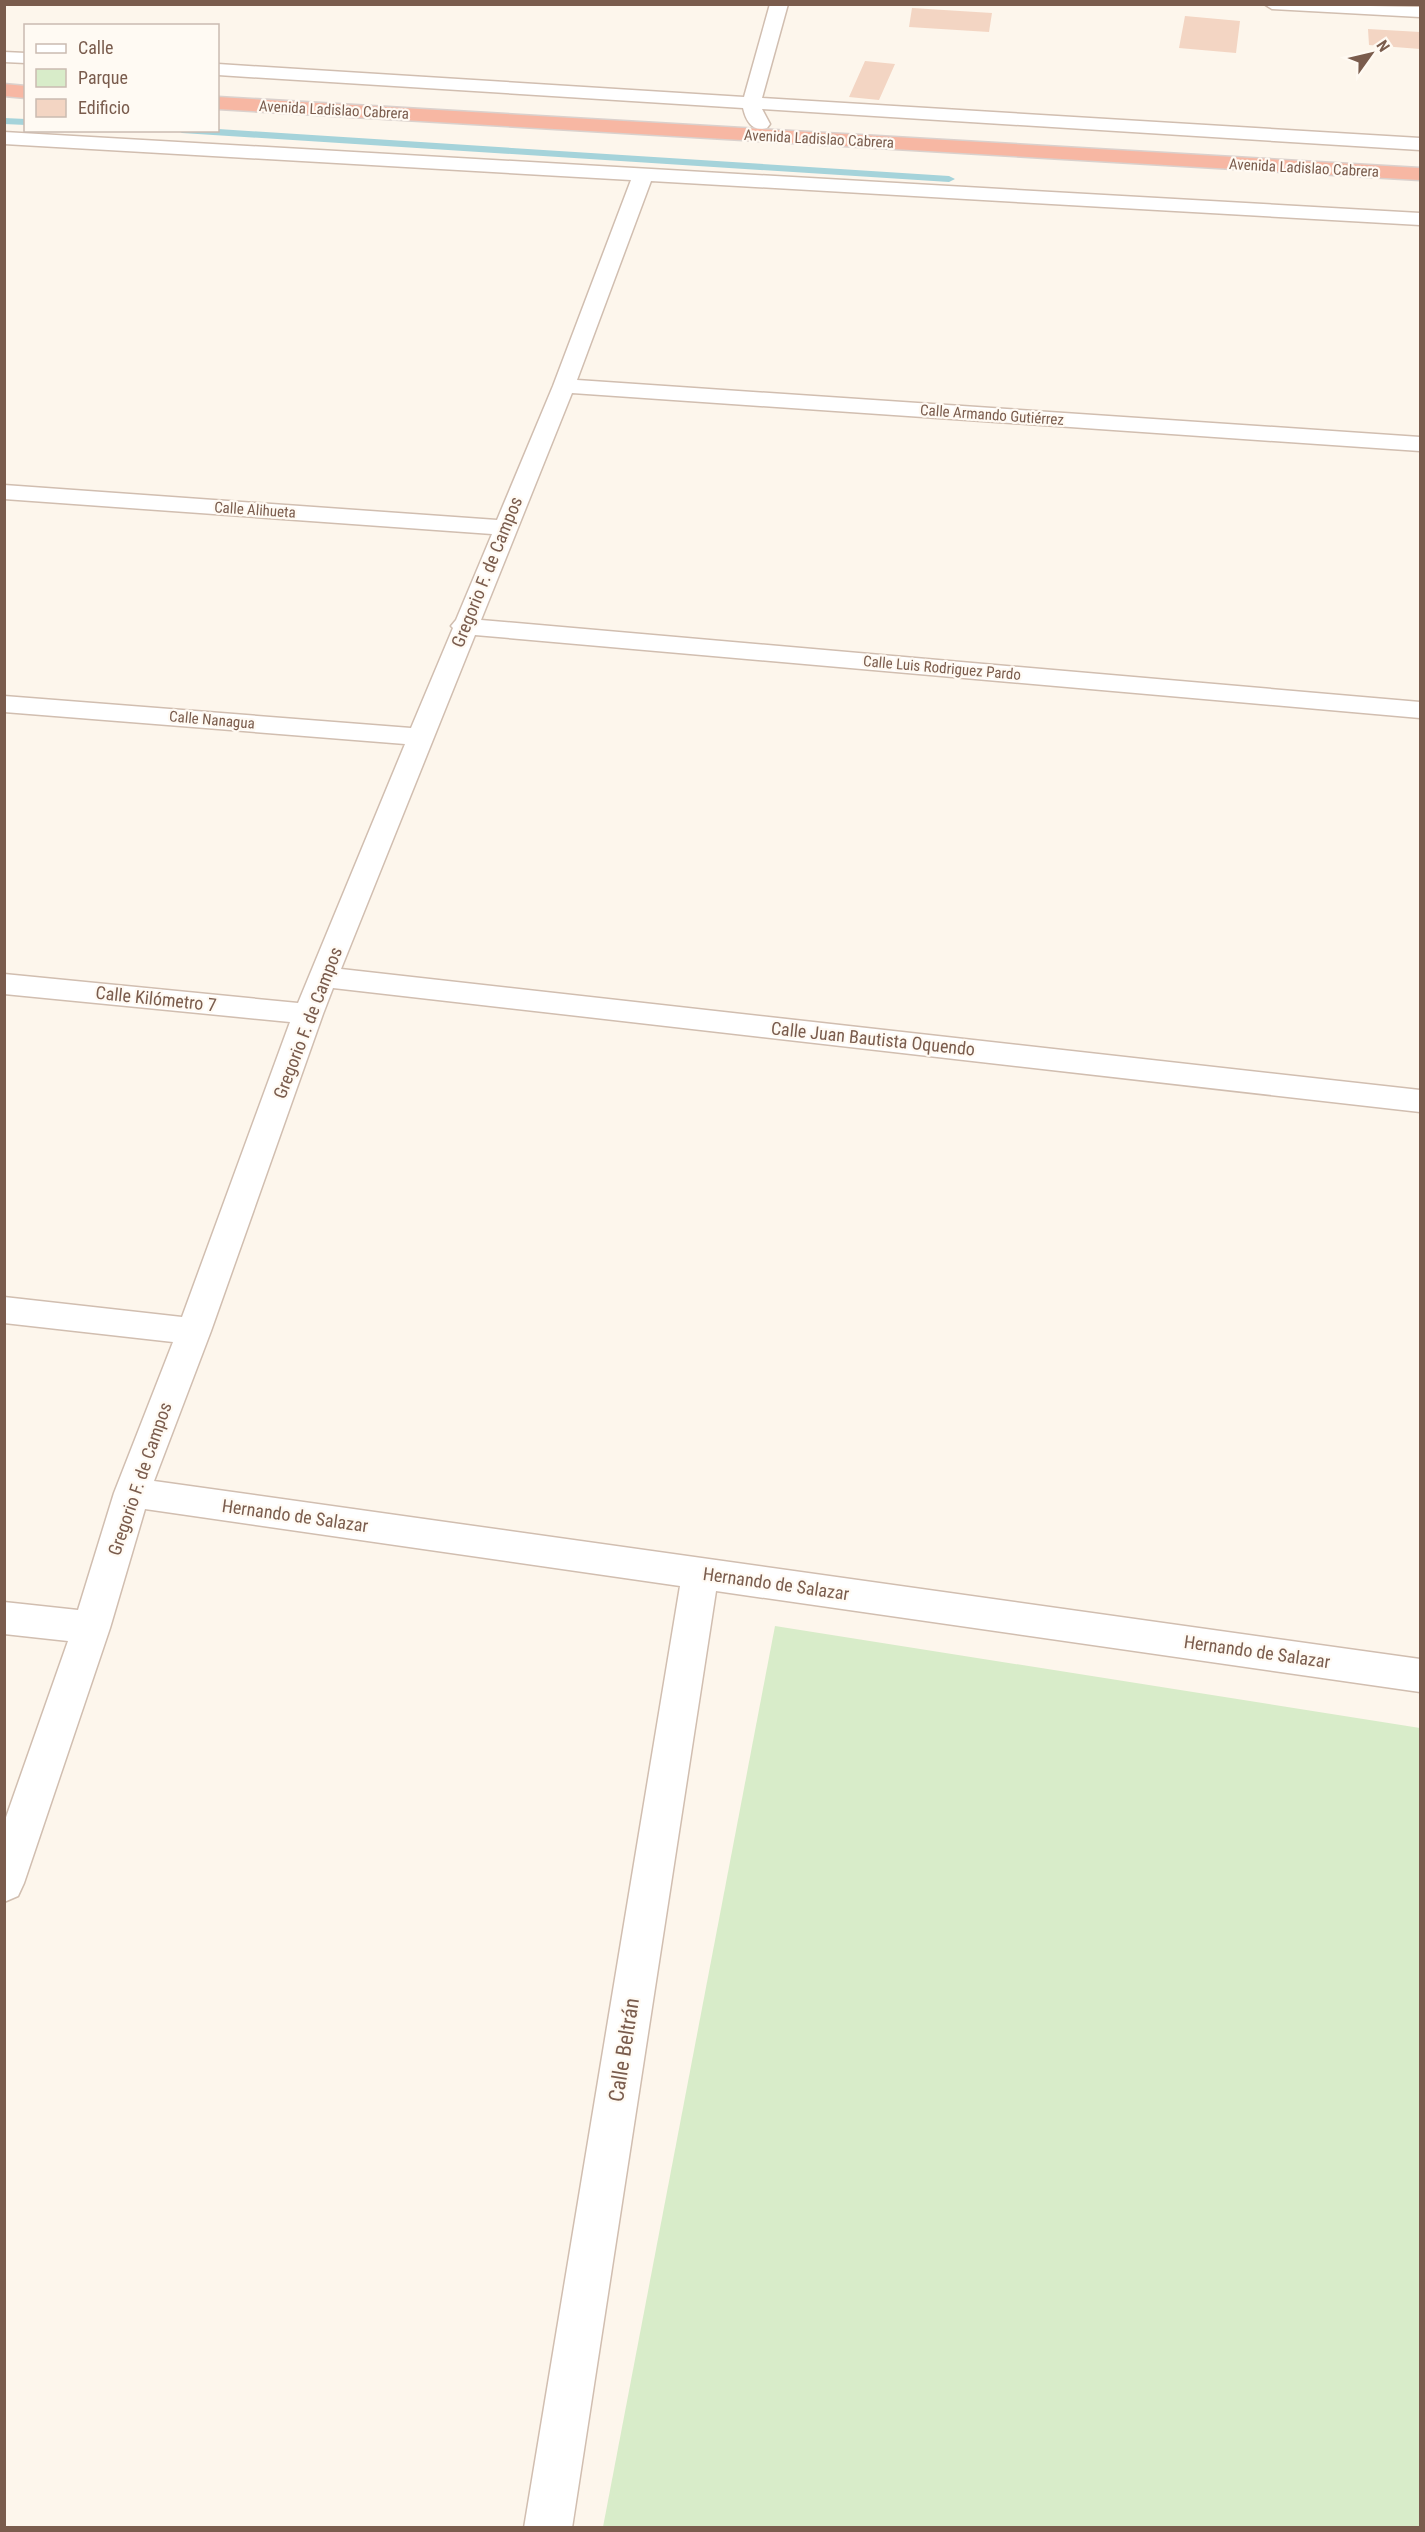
<svg xmlns="http://www.w3.org/2000/svg" width="1425" height="2532" font-family="'Roboto Condensed',sans-serif">
<style>
.green{fill:#d8ecc9}
.lines{fill:none;stroke-linecap:round;stroke-linejoin:round}
.stream{fill:#a5d3da;fill-rule:evenodd}
.building{fill:#f3d5c3}
.minor-casing{stroke:#d1beb0;stroke-width:3}
.highway-casing{stroke:#dad1cd;stroke-width:3}
.minor{fill:#fff;fill-rule:evenodd}
.highway{fill:#f7b7a3;fill-rule:evenodd}
.labels{text-anchor:middle;stroke-width:4.5;stroke-linejoin:round;paint-order:stroke}
.far-street-label{font-size:15px;fill:#7a5c4d;stroke:#fffaf3}
.street-label{font-size:18px;fill:#7a5c4d;stroke:#fffaf3}
.near-street-label{font-size:21px;fill:#7a5c4d;stroke:#fffaf3}
</style>
<rect width="100%" height="100%" fill="#fdf6ec"/>
<path class="green" d="M775 1626 1420 1728V2527H603Z"/>
<g class="lines">
<path class="stream" d="M4 118 26 119V125L4 124Z
M218 129 949 176 955 179 949 182 182 133 177 130Z"/>
</g>
<path class="building" d="M912 8 992 13 989 32 909 27Z
M1185 16 1240 21 1236 53 1179 48Z
M1368 29 1420 32V49L1369 45Z
M865 61 895 64 879 100 849 97Z"/>
<g class="lines">
<defs>
<path id="minor" d="M770 4H788L762 98 1420 138V150L762 109 770 124 767 128C752 132 746 121 743 108L218 75V64L744 97Z
M1264 4 1420 7V17L1272 9Z
M4 52 26 53V63L4 62Z
M4 132 1420 213V225L651 181 577 380 1420 437V451L572 393 481 620 1420 702V718L475 635 341 969 1420 1090V1112L333 988 323 1014 211 1331 154 1481 1420 1659V1692L716 1591 572 2528H524L680 1586 145 1509 110 1628 24 1883 18 1896 4 1902V1823L68 1641 4 1634V1602L78 1610 114 1493 173 1342 4 1323V1297L182 1317 290 1022 4 994V974L298 1003 405 744 4 712V696L411 728 453 628 451 626 456 620 492 534 4 499V485L497 520 553 386 631 180 4 144Z"/>
<path id="highway" d="M4 84 26 86V98L4 96Z
M218 97 1420 168V180L218 109Z"/>
</defs>
<use href="#minor" class="minor-casing"/>
<use href="#highway" class="highway-casing"/>
<use href="#minor" class="minor"/>
<use href="#highway" class="highway"/>
</g>
<g class="labels">
<g class="far-street-label">
<text transform="translate(334 110) rotate(3)" y="5">Avenida Ladislao Cabrera</text>
<text transform="translate(819 139) rotate(3)" y="5">Avenida Ladislao Cabrera</text>
<text transform="translate(1304 168) rotate(3)" y="5">Avenida Ladislao Cabrera</text>
<text transform="translate(992 415) rotate(4)" y="5">Calle Armando Gutiérrez</text>
<text transform="translate(255 510) rotate(4)" y="5">Calle Alihueta</text>
<text transform="translate(942 668) rotate(5)" y="5">Calle Luis Rodriguez Pardo</text>
<text transform="translate(212 720) rotate(5)" y="5">Calle Nanagua</text>
</g>
<g class="street-label">
<text transform="translate(487 572) rotate(-68)" y="6">Gregorio F. de Campos</text>
<text transform="translate(156 999) rotate(6)" y="6">Calle Kilómetro 7</text>
<text transform="translate(308 1023) rotate(-69)" y="6">Gregorio F. de Campos</text>
<text transform="translate(873 1039) rotate(6)" y="6">Calle Juan Bautista Oquendo</text>
<text transform="translate(140 1479) rotate(-71)" y="6">Gregorio F. de Campos</text>
<text transform="translate(295 1516) rotate(8)" y="6">Hernando de Salazar</text>
<text transform="translate(776 1584) rotate(8)" y="6">Hernando de Salazar</text>
<text transform="translate(1257 1652) rotate(8)" y="6">Hernando de Salazar</text>
</g>
<g class="near-street-label">
<text transform="translate(624 2050) rotate(-81)" y="7">Calle Beltrán</text>
</g>
</g>
<rect width="1425" height="2532" fill="none" stroke="#7a5c4d" stroke-width="12"/>
<rect x="24" y="24" width="195" height="108" fill="#fffaf3" stroke="#cabbb1" stroke-width="1.5"/>
<rect x="36" y="44" width="30" height="9" fill="#ffffff" stroke="#cabbb1" stroke-width="1.5"/>
<text x="78" y="54" font-size="18" fill="#7a5c4d">Calle</text>
<rect x="36" y="69" width="30" height="18" fill="#d8ecc9" stroke="#cabbb1" stroke-width="1.5"/>
<text x="78" y="84" font-size="18" fill="#7a5c4d">Parque</text>
<rect x="36" y="99" width="30" height="18" fill="#f3d5c3" stroke="#cabbb1" stroke-width="1.5"/>
<text x="78" y="114" font-size="18" fill="#7a5c4d">Edificio</text>
<g transform="translate(1371 54) rotate(56)" stroke="#fffaf3" stroke-width="4.5" paint-order="stroke">
<path d="M0-4.5L10 22L0 15L-10 22Z" fill="#7a5c4d"/>
<text y="-9" font-size="16" font-weight="bold" text-anchor="middle" fill="#7a5c4d">N</text>
</g>
</svg>
